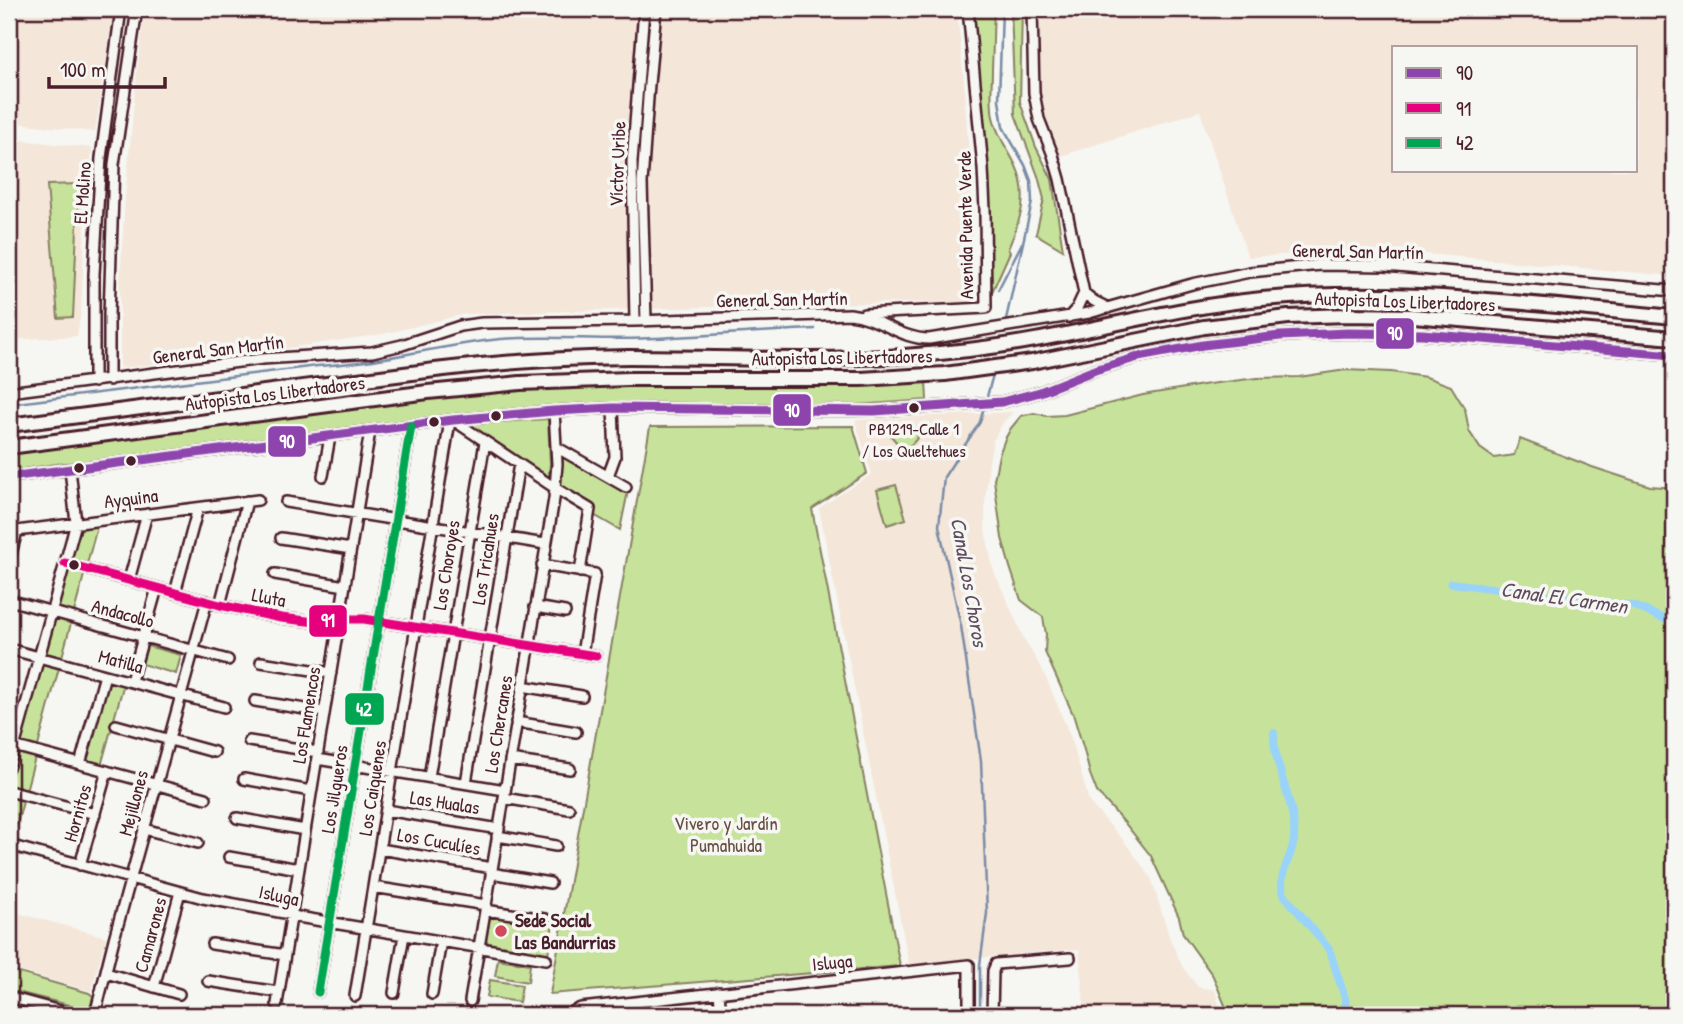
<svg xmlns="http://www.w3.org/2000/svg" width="1683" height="1024" font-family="'Patrick Hand',sans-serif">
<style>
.built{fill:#f4e6d9;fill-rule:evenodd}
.green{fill:#c7e39b;stroke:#888163;stroke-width:2}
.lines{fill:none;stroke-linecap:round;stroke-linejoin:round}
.stream{stroke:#798ba7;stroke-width:2.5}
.canal{stroke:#99d3f9;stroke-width:8}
.minor-casing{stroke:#4a1f2b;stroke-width:14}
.highway-casing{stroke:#4a1f2b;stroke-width:18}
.minor{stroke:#f6f6f2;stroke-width:9}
.highway{stroke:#f6f6f2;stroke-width:12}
.bus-1-casing{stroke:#f6f6f2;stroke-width:14}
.bus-2-casing{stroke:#f6f6f2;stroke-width:14}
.bus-3-casing{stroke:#f6f6f2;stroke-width:14}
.bus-1{stroke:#8e44ad;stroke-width:9}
.bus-2{stroke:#e5007d;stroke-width:9}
.bus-3{stroke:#00a651;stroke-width:9}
.bus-dot{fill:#4a1f2b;stroke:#f6f6f2;stroke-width:2.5}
.poi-dot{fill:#d1495b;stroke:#f6f6f2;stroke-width:2.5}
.labels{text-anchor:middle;stroke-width:7;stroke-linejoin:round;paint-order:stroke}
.bus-label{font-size:17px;fill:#4a1f2b;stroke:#f6f6f2}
.street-label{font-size:19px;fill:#4a1f2b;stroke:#f6f6f2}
.park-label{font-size:19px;fill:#695047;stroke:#f6f6f2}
.poi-label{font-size:19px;font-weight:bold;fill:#4a1f2b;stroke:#f6f6f2;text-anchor:start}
.water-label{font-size:21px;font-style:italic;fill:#5e4c5e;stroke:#f6f6f2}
.line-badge{stroke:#f6f6f2;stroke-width:2.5}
.badge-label{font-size:19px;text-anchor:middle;font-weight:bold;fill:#fff}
</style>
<rect width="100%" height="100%" fill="#f6f6f2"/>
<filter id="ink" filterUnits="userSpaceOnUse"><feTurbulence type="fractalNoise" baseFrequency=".0143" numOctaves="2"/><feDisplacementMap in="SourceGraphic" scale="14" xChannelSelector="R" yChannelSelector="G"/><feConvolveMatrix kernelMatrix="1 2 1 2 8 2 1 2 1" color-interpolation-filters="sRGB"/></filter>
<g filter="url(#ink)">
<path class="built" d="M9 9H114L95 132 9 122Z
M145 9H957L966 103H965L970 170 974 302 812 304 465 314 383 334 281 349 120 368V285L125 198 137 71Z
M1037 9H1674V276L1394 251 1328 252 1248 257 1200 111 1057 157 1041 100 1035 68ZM1394 47H1636V170H1394Z
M9 139 92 148 86 206 81 311 77 336 9 340Z
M1013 412 1003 422 993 441 989 461 985 502V530L993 569 1024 639 1043 671 1057 704 1072 741 1089 802 1124 841 1151 878 1170 939 1183 968 1198 987 1215 990 1222 1015H1085L1079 949 909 964 819 508 872 474 855 420Z
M10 911 106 937 91 991 9 968Z"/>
<path class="green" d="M973 9H994C993 29 993 49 992 69 992 85 990 101 993 117 997 136 1008 149 1016 166 1030 197 1020 220 1008 249L1010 252 992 292 983 110Z
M1011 9H1022L1020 102 1036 147 1052 179 1063 250 1036 234 1044 199 1038 176 1015 114Z
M79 184 73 317 58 318 47 185Z
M1346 370 1391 372 1426 377 1451 386 1465 409 1469 431 1480 448 1494 458 1514 455 1520 439 1592 467 1650 486 1674 488V1015H1229L1213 976 1183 934 1179 917 1151 856 1124 822 1097 792 1090 774 1084 750 1073 714 1045 652 1046 634 1043 617 1021 600 1010 567 1002 538 994 480 999 455 1005 439 1011 428 1021 416 1034 413 1047 416 1065 415 1143 395 1209 384 1257 378 1299 377Z
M926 381 927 400 856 405 805 407 699 406 620 403 570 404 447 417 184 449 95 462 63 463 9 471V452L476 392 604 383 781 386Z
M548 419 550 463 548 482 465 424Z
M887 425 901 428H921C920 438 911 445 904 451L885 429Z
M853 426 867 473 812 509 900 966 550 994 650 427Z
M562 455 628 491 620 530 594 515 590 506 560 487Z
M896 485 906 519 887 525 877 490Z
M98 523 13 839 9 837V785L81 526Z
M147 646 181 655 176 674 142 664Z
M105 678 124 683 101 766 83 761Z
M495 914 553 923 548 954 489 943 486 941 490 916Z
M498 959 530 964 528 982 495 976Z
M9 970 89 993 93 996 90 1010 88 1013 78 1012 69 1005 9 990Z
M490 980 522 985 519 1002 487 997Z"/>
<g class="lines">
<path class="stream" d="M1002 9 999 100 1003 127 1025 165 1031 181 1032 202 1005 324
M998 290 1022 243
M9 404 317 366C380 363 439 345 501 339 553 335 604 341 655 338 708 336 761 331 815 329
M980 1015V965L987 913 981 761 961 626 939 526 944 477 980 422 994 371"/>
<path class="canal" d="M1451 583 1634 606 1674 623
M1274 733C1274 741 1274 748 1276 755 1282 783 1296 811 1294 839 1292 860 1275 876 1285 896L1329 949 1345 998 1346 1015"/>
<defs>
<path id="minor" d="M1032 9 1034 93 1039 119 1053 155 1060 179 1084 293 1094 301 1108 308
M864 314 986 308 985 210 983 168 968 9
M1069 317 1077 308 1084 293
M635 321 632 162 644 9
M646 321 642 183 649 84 656 9
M109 380V315L114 164 137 9
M94 382V274L101 158 121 9
M9 392 262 359 372 352 402 345 460 326 482 323 635 321 850 314C879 317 900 339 929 339L1089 313 1192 284 1250 272 1321 265 1385 266 1674 291
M453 420 555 488 590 509 580 572
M556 447 626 487
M323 476 330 437
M608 476 615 457 613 408
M9 477 453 420 554 411 613 408 874 411 1002 402 1040 392 1095 370 1138 357 1203 345 1280 336 1348 333 1422 334 1674 355
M286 502 545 544
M9 532 258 500
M281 538 351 549
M9 562 17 531
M65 563 220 605 281 618 316 622 345 619H364L596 656
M542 565 595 574 582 654
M275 574 345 586
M129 580 147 514
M175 593 198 508
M9 600 228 660
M220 605 247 501
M535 607 565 612
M9 649 224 707
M261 662 331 673
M131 681 157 588
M522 686 582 696
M255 701 324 712
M516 722 576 732
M116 725 214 752
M249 741 318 752
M10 745 206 798
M317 759 505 790
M510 760 570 769
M80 764 105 675
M9 766 76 523 70 469
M429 777 485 442
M244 779 311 791
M466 783 519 464
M9 791 95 814
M504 798 569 809
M386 810 499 829
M237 818 305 830
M144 829 198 843
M497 836 556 846
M9 845 203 898 284 913 298 917 546 959
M380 849 492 868
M229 857 299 869
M80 865 107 771
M491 873 550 883
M373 887 486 905
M485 910 545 919
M212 944 285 955
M106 973 179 994
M208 981 278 992
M154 987 180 892
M318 992 411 426
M719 992 721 1015
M394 993 404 935
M432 994 441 941
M355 996 450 421
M9 997 64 1012 69 1015
M470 1001 554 499 557 464 554 411
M277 1004 370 431
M95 1015 114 939 207 601
M572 1015 574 1011 581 1008 969 965V1015
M992 1015 993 971 996 964 1070 958"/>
<path id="highway" d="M9 425 435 370C500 362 564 358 629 357 720 357 813 362 904 356 948 353 992 348 1035 340 1111 326 1185 306 1262 299 1399 286 1538 305 1674 317
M9 447 428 392 520 383 628 379H861L945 374 1032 362 1204 327 1288 317 1348 315 1413 316 1674 338"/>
</defs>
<use href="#minor" class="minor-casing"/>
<use href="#highway" class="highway-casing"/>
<use href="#minor" class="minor"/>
<use href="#highway" class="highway"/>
<defs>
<path id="bus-1" d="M9 477 453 420 554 411 613 408 874 411 1002 402 1040 392 1095 370 1138 357 1203 345 1280 336 1348 333 1422 334 1674 355"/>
<path id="bus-2" d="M65 563 220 605 281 618 316 622 345 619H364L596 656"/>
<path id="bus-3" d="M318 992 411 426"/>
</defs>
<use href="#bus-1" class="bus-1-casing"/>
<use href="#bus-2" class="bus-2-casing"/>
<use href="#bus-3" class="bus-3-casing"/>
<use href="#bus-1" class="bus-1"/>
<use href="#bus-2" class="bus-2"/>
<use href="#bus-3" class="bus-3"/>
</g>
</g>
<g class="bus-dot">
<circle cx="914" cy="408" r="6"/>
<circle cx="496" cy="416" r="6"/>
<circle cx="434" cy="422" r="6"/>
<circle cx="131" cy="461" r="6"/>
<circle cx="79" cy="468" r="6"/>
<circle cx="74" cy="565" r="6"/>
</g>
<circle class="poi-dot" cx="501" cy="931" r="7"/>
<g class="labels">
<g class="bus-label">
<text x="914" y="435">PB1219-Calle 1<tspan x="914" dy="22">/ Los Queltehues</tspan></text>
</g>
<g class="street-label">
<text transform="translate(617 164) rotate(-88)" y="7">Víctor Uribe</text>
<text transform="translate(82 193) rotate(-86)" y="7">El Molino</text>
<text transform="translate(965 225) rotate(-91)" y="7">Avenida Puente Verde</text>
<text transform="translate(1358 251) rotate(1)" y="7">General San Martín</text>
<text transform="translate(782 299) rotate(-1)" y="7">General San Martín</text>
<text transform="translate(1405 301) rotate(2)" y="7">Autopista Los Libertadores</text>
<text transform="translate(218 349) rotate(-7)" y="7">General San Martín</text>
<text transform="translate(842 357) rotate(-1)" y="7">Autopista Los Libertadores</text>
<text transform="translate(275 393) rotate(-7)" y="7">Autopista Los Libertadores</text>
<text transform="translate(131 498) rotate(-7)" y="7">Ayquina</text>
<text transform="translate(485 559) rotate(-81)" y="7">Los Tricahues</text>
<text transform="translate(446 565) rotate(-81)" y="7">Los Choroyes</text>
<text transform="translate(269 597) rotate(11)" y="7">Lluta</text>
<text transform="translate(123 613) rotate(15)" y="7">Andacollo</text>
<text transform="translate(121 661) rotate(15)" y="7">Matilla</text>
<text transform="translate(306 715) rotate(-81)" y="7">Los Flamencos</text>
<text transform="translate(498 724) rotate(-81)" y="7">Los Chercanes</text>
<text transform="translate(372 788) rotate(-81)" y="7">Los Caiquenes</text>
<text transform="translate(334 789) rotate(-81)" y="7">Los Jilgueros</text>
<text transform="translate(445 802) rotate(9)" y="7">Las Hualas</text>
<text transform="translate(133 803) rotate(-75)" y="7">Mejillones</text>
<text transform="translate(77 813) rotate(-74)" y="7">Hornitos</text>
<text transform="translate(439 841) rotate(10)" y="7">Los Cuculíes</text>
<text transform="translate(279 895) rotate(12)" y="7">Isluga</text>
<text transform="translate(150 935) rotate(-75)" y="7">Camarones</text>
<text transform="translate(832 962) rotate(-6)" y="7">Isluga</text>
</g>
<g class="park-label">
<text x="726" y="830">Vivero y Jardín<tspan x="726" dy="22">Pumahuida</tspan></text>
</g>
<g class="poi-label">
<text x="515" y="927">Sede Social<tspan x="515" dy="22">Las Bandurrias</tspan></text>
</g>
<g class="water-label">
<text transform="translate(969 582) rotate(80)" y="7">Canal Los Choros</text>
<text transform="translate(1564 598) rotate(8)" y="7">Canal El Carmen</text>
</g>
</g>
<g class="line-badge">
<rect x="1375" y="317" width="40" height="33" rx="7" fill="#8e44ad"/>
<rect x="772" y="393" width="40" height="34" rx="7" fill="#8e44ad"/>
<rect x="267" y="425" width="40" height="33" rx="7" fill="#8e44ad"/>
<rect x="308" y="604" width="40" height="34" rx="7" fill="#e5007d"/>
<rect x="344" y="692" width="41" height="34" rx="7" fill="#00a651"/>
</g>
<g class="badge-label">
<text x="1395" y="340">90</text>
<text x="792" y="417">90</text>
<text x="287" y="448">90</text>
<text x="328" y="627">91</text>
<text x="364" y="716">42</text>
</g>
<rect width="1683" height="1024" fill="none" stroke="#f6f6f2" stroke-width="35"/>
<rect x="18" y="18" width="1648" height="989" fill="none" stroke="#4a1f2b" stroke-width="2.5" filter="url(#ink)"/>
<rect x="1392" y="46" width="245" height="126" fill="#f6f6f2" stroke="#b1a0a2" stroke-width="2"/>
<rect x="1406" y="68" width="35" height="10" fill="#8e44ad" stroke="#b1a0a2" stroke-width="2"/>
<text x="1456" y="80" font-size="21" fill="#4a1f2b">90</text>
<rect x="1406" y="103" width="35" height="10" fill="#e5007d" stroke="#b1a0a2" stroke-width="2"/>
<text x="1456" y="116" font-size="21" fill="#4a1f2b">91</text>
<rect x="1406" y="138" width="35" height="10" fill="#00a651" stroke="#b1a0a2" stroke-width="2"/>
<text x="1456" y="150" font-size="21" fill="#4a1f2b">42</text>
<path d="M49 77v10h116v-10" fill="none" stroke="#4a1f2b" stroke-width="3.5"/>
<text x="60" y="77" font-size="21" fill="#4a1f2b" stroke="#f6f6f2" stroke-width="5" paint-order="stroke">100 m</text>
</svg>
